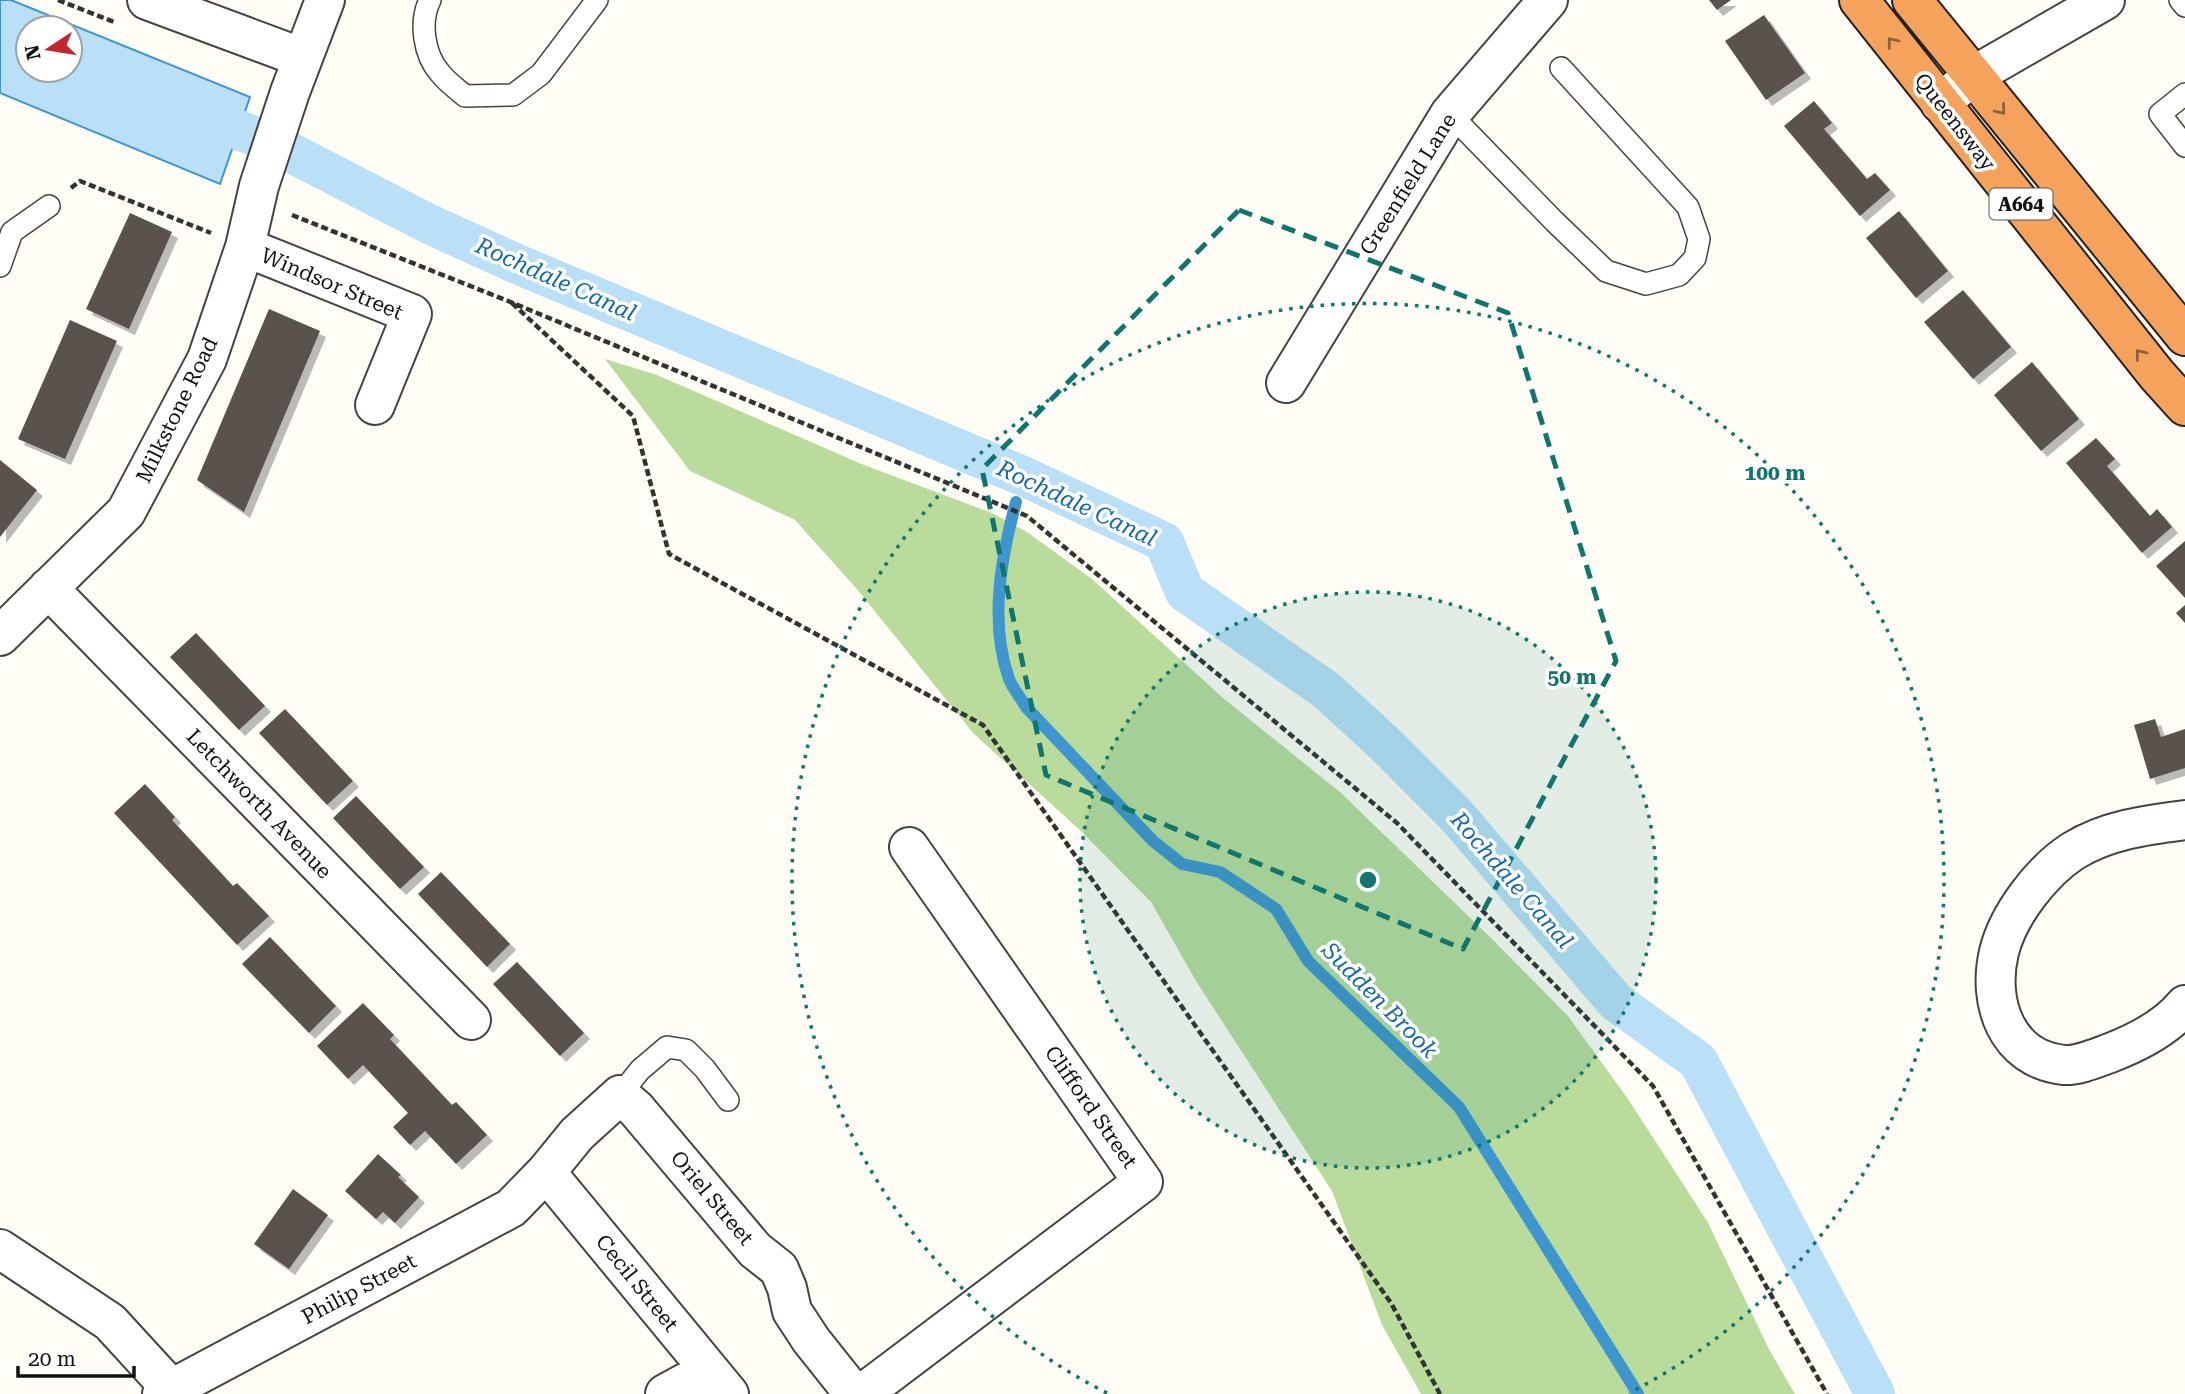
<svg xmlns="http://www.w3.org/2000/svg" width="2185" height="1394" font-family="'Roboto Serif',serif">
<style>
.forest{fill:#b9dc9c}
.water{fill:#b9e0f7;stroke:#3f96cf;stroke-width:2;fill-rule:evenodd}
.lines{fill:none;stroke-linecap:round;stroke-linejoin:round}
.stream{stroke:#3f96cf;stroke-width:12}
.canal{stroke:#b9e0f7;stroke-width:40}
.building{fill:#5a524d;filter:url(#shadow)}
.lane-casing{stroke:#444;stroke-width:24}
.street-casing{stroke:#444;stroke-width:42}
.highway-casing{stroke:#222;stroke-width:42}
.path{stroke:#333;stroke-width:4.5;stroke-dasharray:7 3.5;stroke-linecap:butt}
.lane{stroke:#fff;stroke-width:21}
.street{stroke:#fff;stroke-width:38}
.highway{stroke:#f5a25d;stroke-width:38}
.oneway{stroke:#8e613b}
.marked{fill:none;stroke:#0f766e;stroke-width:5;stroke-dasharray:14 9;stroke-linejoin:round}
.ring{fill:none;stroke:#0f766e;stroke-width:3.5;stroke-dasharray:3.5 7}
.labels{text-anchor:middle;stroke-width:7;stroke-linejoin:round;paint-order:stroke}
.shield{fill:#fff;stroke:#585858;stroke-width:2}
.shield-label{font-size:19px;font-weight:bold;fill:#111}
.street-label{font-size:21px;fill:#111;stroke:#fff}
.water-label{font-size:23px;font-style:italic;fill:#1768a6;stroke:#fff}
.centre{fill:#0f766e;stroke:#fff;stroke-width:3.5}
.ring-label{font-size:21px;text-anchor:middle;font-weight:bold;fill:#0f766e;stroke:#fff;stroke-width:7;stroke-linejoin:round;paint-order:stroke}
</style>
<defs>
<filter id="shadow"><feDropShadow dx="6" dy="6" stdDeviation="0" flood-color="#0004"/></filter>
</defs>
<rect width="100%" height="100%" fill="#fffdf5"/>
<path class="forest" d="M605 359 657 375 864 465 992 513 1027 532 1092 579 1223 698 1341 793 1491 938 1568 1016 1628 1099 1707 1221 1770 1351 1795 1394H1421L1382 1325 1332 1191 1196 981 1151 902 1082 832 974 734 856 588 795 520 690 471Z"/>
<path class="water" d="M0 0H11L250 97 220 184 0 93ZM28 28H70V70H28Z"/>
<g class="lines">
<path class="stream" d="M1016 502C1001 558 989 622 1009 679 1013 689 1021 698 1026 707L1153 841 1182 864 1220 872 1276 909 1308 961 1459 1107 1638 1394"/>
<path class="canal" d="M189 110 276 145 429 224 517 264 1023 476 1164 542 1185 592 1326 690 1385 744 1455 814 1616 1002 1698 1061 1875 1394"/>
</g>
<path class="building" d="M1709 0H1731L1717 10Z
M1764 15 1805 73 1766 100 1725 41Z
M1814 101 1832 123 1824 129 1867 179 1875 173 1890 190 1860 216 1784 126Z
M1899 211 1948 271 1916 298 1866 238Z
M130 213 172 232 129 329 86 309Z
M1963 290 2011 347 1973 379 1924 322Z
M269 309 320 331 244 512 197 480Z
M70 320 117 341 65 459 18 439Z
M2032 362 2079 419 2041 451 1994 395Z
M2096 438 2115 459 2107 466 2150 516 2157 509 2172 527 2142 553 2066 463Z
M0 460 37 490 0 537Z
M2185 541V598L2156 566Z
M2185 605V623L2176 613Z
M196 633 265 706 239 730 170 657Z
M285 709 353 781 327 805 259 733Z
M2155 719 2161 737 2185 729V768L2150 779 2134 725Z
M145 784 175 817 172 820 233 886 237 883 269 916 237 945 114 813Z
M356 796 424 867 400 889 333 818Z
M441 872 510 944 487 967 418 894Z
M270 937 336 1006 309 1033 242 964Z
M517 962 584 1033 560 1056 493 984Z
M363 1003 394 1035 390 1039 452 1105 456 1102 487 1135 456 1164 425 1131 410 1145 393 1127 408 1113 363 1065 348 1079 317 1046Z
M378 1154 401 1175 398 1177 419 1197 395 1223 383 1212 376 1219 345 1191Z
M293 1189 328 1215 289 1269 254 1244Z"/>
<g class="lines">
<defs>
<path id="lane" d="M430 0C419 22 424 55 440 73 447 82 457 89 465 96L513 95 541 74 597 0
M2180 0 2185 6
M2185 94 2160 114 2185 146
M1450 114 1554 221 1606 271 1646 284 1679 275 1695 258 1699 239 1688 207 1561 68
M0 266 12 232 49 206
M620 1095 640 1070 667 1047 686 1050 705 1069 728 1100"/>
<path id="street" d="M147 0 303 58
M1940 103 1973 76 2105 0
M245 247 412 314 375 405
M1286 383 1450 114 1548 0
M48 588 471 1020
M0 636 126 512 207 359 245 247 259 186 290 92 325 0
M2185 820C2146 825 2107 830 2073 851 2041 872 2008 915 1999 952 1987 1002 2006 1059 2064 1065 2078 1066 2096 1058 2110 1053 2136 1043 2167 1027 2185 1005
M546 1172 729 1394
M0 1249 110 1322 176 1394
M162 1394 511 1208 546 1172 577 1134 620 1095 636 1109 755 1250 779 1269 787 1288 792 1311 811 1340 854 1394
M665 1394 709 1370
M862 1394 1143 1182 909 847"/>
<path id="highway" d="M1859 0 2157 375 2185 406
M1912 0 2185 336"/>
</defs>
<use href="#lane" class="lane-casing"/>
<use href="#street" class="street-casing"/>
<use href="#highway" class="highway-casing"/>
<path class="path" d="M58 0 114 22
M71 188 80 181 211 233
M292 215 508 301 1027 516 1397 823 1653 1086 1827 1394
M512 303 633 416 669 554 983 725 1391 1303 1440 1394"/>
<use href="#lane" class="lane"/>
<use href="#street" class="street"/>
<use href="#highway" class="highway"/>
</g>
<defs><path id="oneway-chevron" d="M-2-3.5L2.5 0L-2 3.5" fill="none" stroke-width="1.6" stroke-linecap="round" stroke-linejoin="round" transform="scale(1.75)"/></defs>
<g class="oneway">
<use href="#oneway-chevron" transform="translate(1892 42) rotate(-128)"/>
<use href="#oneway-chevron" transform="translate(2001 110) rotate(51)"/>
<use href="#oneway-chevron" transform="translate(2140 354) rotate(-129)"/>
</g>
<path class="marked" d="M1239 210 1508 313 1616 661 1463 949 1046 775 982 469Z"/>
<circle cx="1368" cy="880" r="288" fill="#0f766e" fill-opacity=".12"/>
<g class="ring">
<circle cx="1368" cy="880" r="288"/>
<path d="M1107 1393A576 576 0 1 1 1629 1393"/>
</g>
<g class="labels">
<rect class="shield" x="1989.5" y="188.5" width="63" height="31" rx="5"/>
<g class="shield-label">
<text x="2021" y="211">A664</text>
</g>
<g class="street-label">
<text transform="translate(1955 122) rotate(52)" y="7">Queensway</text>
<text transform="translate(1408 184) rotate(-58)" y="7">Greenfield Lane</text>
<text transform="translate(332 284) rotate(23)" y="7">Windsor Street</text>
<text transform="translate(177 410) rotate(-64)" y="7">Milkstone Road</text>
<text transform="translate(259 804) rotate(46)" y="7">Letchworth Avenue</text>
<text transform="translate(1091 1107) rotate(55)" y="7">Clifford Street</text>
<text transform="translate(712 1198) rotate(50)" y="7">Oriel Street</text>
<text transform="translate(637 1283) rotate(51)" y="7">Cecil Street</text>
<text transform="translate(359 1289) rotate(-28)" y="7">Philip Street</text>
</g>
<g class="water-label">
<text transform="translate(556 279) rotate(24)" y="8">Rochdale Canal</text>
<text transform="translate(1077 503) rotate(25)" y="8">Rochdale Canal</text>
<text transform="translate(1512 880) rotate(49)" y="8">Rochdale Canal</text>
<text transform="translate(1380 1000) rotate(45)" y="8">Sudden Brook</text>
</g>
</g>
<circle cx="1368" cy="880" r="10" class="centre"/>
<g class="ring-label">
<text x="1775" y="480">100 m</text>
<text x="1572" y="684">50 m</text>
</g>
<g transform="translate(49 49) rotate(258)"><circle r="33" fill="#ffffff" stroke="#a0a0a0" stroke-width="2"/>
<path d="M0-5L12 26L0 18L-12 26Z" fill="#c4262e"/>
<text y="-10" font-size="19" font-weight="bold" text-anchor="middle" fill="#111111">N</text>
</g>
<path d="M18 1366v10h116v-10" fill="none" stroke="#111111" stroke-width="3.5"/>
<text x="28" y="1366" font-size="21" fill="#111111" stroke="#ffffff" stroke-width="5" paint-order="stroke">20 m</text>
</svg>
